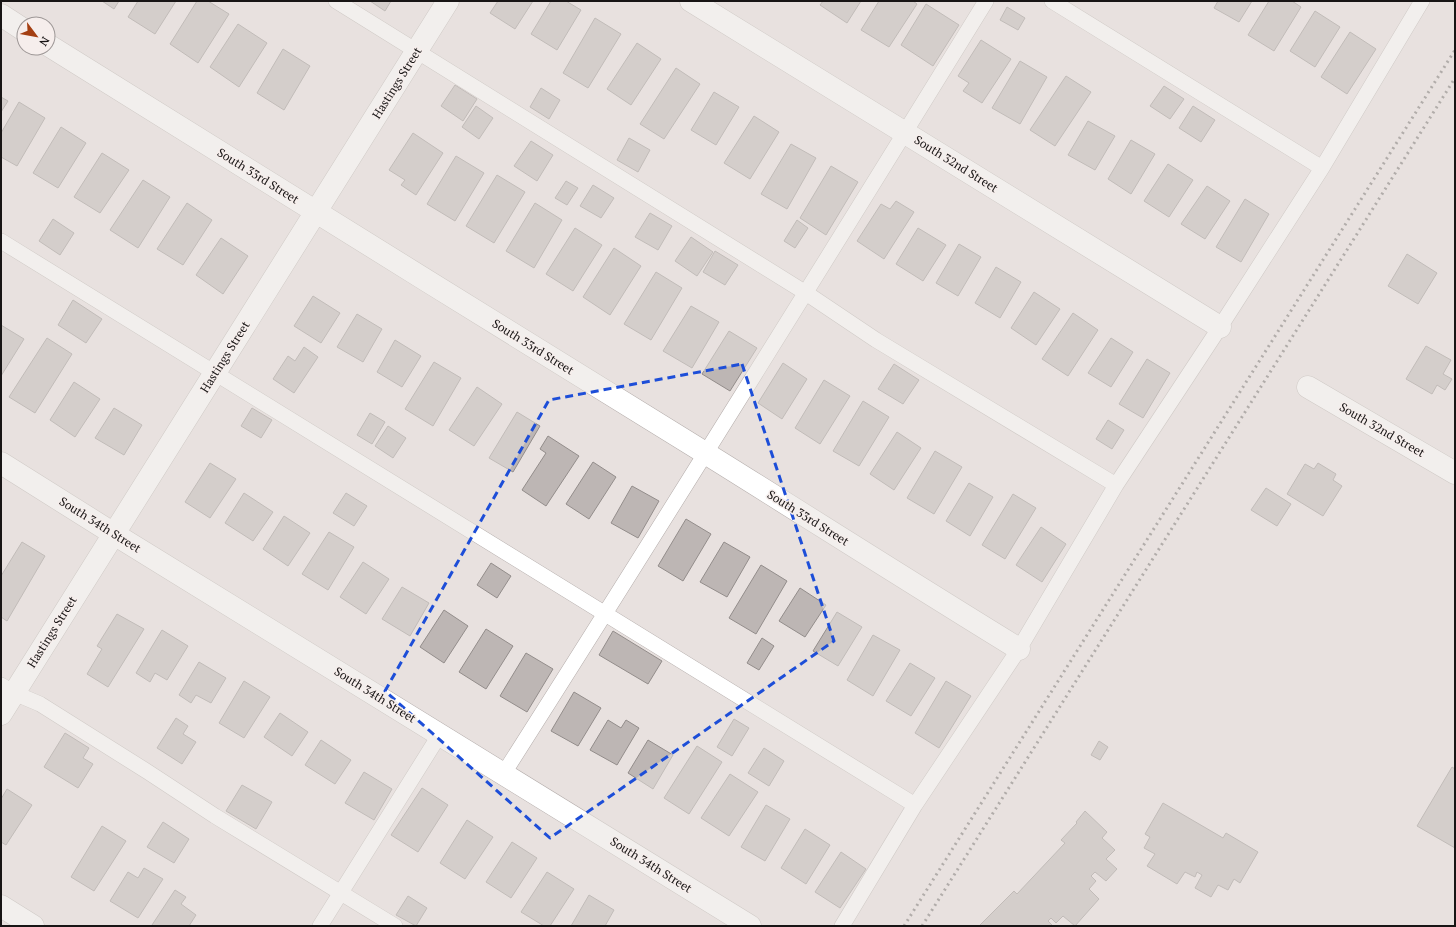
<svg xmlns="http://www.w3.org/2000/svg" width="1456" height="927" font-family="'PT Serif',serif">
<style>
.building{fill:#bdb6b4;stroke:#938d8b}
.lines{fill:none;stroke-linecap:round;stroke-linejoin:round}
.lane-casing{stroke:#b4adab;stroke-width:16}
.street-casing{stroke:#b4adab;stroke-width:23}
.lane{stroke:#fff;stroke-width:15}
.street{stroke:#fff;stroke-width:22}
.rail{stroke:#706b6a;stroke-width:3;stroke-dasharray:2 4;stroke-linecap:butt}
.marked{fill:none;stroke:#1d4ed8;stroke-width:3;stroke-dasharray:8 5;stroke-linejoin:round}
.labels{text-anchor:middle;stroke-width:3;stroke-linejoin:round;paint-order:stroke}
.street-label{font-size:12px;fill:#181515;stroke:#f6eeec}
</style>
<rect width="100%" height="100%" fill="#e8e1df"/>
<path class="building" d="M102 1H119L114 9Z
M138 1H176L155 34 128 17Z
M197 1H208L229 14 198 63 170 44Z
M370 1H391L385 11Z
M498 1H533L515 29 490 13Z
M551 1H566L581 10 557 50 531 34Z
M823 1H861L847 23 820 5Z
M879 1H913L917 4 889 47 861 30Z
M1218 1H1252L1239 22 1214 8Z
M1269 1H1292L1301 7 1274 51 1248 35Z
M926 4 959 25 933 66 901 45Z
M1007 7 1025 18 1018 30 1000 20Z
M1315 11 1340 27 1315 67 1290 51Z
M595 18 621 34 588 88 563 73Z
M238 24 267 43 239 87 210 67Z
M1350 32 1376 49 1347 94 1321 77Z
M981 40 1011 59 982 103 963 91 969 83 958 76Z
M637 43 661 59 631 105 607 89Z
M283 49 310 66 284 110 257 93Z
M1020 61 1047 77 1020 124 992 108Z
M676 68 700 84 664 139 640 124Z
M1066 76 1091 92 1055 146 1030 130Z
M455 85 477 99 463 121 441 106Z
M1164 86 1184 99 1170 119 1150 106Z
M541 88 560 100 549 119 530 107Z
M714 92 739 107 716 145 691 130Z
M1 97 8 101 1 112Z
M19 102 45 118 17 166 1 157V133Z
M476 106 493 118 479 139 462 127Z
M1193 106 1215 120 1201 142 1179 128Z
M754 116 779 132 750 179 724 163Z
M1088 121 1115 136 1095 170 1068 155Z
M61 127 86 143 58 188 33 173Z
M413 133 443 153 416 195 401 185 405 180 389 170Z
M629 138 650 150 638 172 617 160Z
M1131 140 1155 154 1131 194 1108 179Z
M531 141 553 155 537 181 514 166Z
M791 144 816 158 787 209 761 194Z
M102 153 129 170 100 213 74 197Z
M456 156 484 173 455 221 427 204Z
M1168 164 1193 180 1169 217 1144 201Z
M831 166 858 182 826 235 800 218Z
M497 175 525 192 494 243 466 226Z
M143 180 170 197 138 248 110 230Z
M566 181 578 188 567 205 555 198Z
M593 185 614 198 601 218 580 206Z
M1207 186 1230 201 1205 239 1181 224Z
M1245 199 1269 214 1241 262 1216 247Z
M896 201 914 212 884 259 857 241 881 204 890 209Z
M187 203 212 220 183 265 157 249Z
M535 203 562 220 534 268 506 251Z
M650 213 672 226 658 250 635 237Z
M53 219 74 233 60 255 39 241Z
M797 220 808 228 795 248 784 241Z
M575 228 602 245 573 291 546 274Z
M918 228 946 245 923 281 896 264Z
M691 237 713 252 697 276 675 261Z
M221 238 248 256 223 294 196 275Z
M959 244 981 257 958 296 936 283Z
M614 248 641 266 610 315 583 297Z
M715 251 738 265 725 285 703 272Z
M1407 254 1437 273 1418 304 1388 286Z
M996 267 1021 282 1000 318 975 303Z
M656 272 682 288 651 340 624 324Z
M1034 292 1060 309 1036 345 1011 328Z
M313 296 340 313 321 343 294 326Z
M73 300 102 319 86 343 58 325Z
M691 306 719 322 692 368 663 351Z
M1073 313 1098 330 1068 376 1042 359Z
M357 314 382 329 363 362 337 347Z
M1 325 24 339 1 376Z
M729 331 757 348 730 391 702 374Z
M47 338 72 354 35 413 9 397Z
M1111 338 1133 352 1111 387 1088 373Z
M395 340 421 356 402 387 377 372Z
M1426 346 1451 360 1443 374 1452 379 1445 390 1437 385 1432 394 1406 379Z
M304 347 318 357 294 393 273 379 288 356 295 361Z
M1147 359 1170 373 1143 418 1119 404Z
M434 362 461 378 433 426 405 409Z
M783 363 807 379 782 419 758 403Z
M894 364 919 380 903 404 878 389Z
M824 380 850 396 820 444 795 428Z
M74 382 100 399 75 437 50 420Z
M477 387 502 404 474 446 449 430Z
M863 401 889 417 859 466 833 451Z
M114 408 142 425 124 455 95 438Z
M252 408 272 420 261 438 241 426Z
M517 412 540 426 513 472 489 458Z
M370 413 385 422 372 444 357 435Z
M1108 420 1124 430 1112 449 1096 439Z
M388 426 406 438 393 458 375 446Z
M897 432 921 448 894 490 870 474Z
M548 436 579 456 546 506 522 490 546 453 540 449Z
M935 451 962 467 934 514 907 498Z
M593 462 616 477 589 519 566 504Z
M210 463 236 479 210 518 185 502Z
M1318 463 1336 474 1333 480 1342 486 1323 516 1287 494 1305 464 1314 469Z
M969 483 993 497 970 536 946 521Z
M632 486 659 501 638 538 611 523Z
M1266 488 1291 504 1277 526 1251 510Z
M244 493 273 512 253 541 225 523Z
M346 493 367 506 354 526 333 513Z
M1013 494 1036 508 1005 559 982 545Z
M284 516 310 533 288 566 263 549Z
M686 519 711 534 683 581 658 566Z
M1041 527 1066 544 1042 582 1016 565Z
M329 532 354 547 328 590 302 574Z
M22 542 45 556 7 621 1 617V576Z
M724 542 750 557 727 597 700 582Z
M363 562 389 579 366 614 340 597Z
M491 563 511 576 497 598 477 585Z
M761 565 787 581 756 634 729 618Z
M402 587 429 603 410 636 382 619Z
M800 588 826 605 805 637 779 621Z
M444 610 468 626 444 663 420 647Z
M837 612 862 627 838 666 813 651Z
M117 614 144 629 108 687 87 674 102 649 97 646Z
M486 629 513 646 486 689 459 672Z
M162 630 188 646 167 680 155 673 150 682 136 673Z
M613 631 662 661 648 684 599 655Z
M873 635 900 650 873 696 847 680Z
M762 638 774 646 759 670 747 663Z
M526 653 553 669 527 712 500 696Z
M199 662 226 678 211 703 196 695 191 703 179 695Z
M910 663 935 678 911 716 886 701Z
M244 681 270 697 244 738 219 723Z
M946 681 971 696 939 748 915 733Z
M574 692 601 708 578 746 551 731Z
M280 713 308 732 292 756 264 737Z
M176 718 188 726 183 734 196 742 182 764 157 748Z
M734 719 749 728 732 756 717 747Z
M608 720 621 728 626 720 639 728 617 765 590 750Z
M65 733 89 748 83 758 93 764 78 788 44 767Z
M321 740 351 760 335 784 305 765Z
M648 740 673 755 653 789 628 773Z
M1099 741 1108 747 1100 760 1091 755Z
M697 746 722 762 689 814 664 798Z
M764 748 784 761 769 786 748 773Z
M1452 767 1455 769V848L1417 826Z
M364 772 392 789 374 820 345 803Z
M730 774 758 792 729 836 701 818Z
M242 785 272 802 256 829 226 811Z
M422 788 448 805 418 852 391 835Z
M7 789 32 805 6 845 1 842V799Z
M1163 803 1223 838 1226 833 1258 852 1240 883 1234 879 1228 890 1218 885 1211 897 1195 888 1202 875 1197 872 1195 877 1185 872 1177 884 1147 866 1155 854 1144 848 1150 837 1145 834Z
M766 805 790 819 765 861 741 847Z
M1085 811 1107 832 1102 838 1115 850 1106 859 1117 869 1106 881 1095 872 1091 876 1096 881 1089 889 1099 899 1075 926 1063 916 1056 923 1051 918 1048 921 1053 926H981L980 925 1014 891 1017 894 1065 843 1061 840 1077 823 1076 822Z
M467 820 493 837 465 879 440 863Z
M163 822 189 839 174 863 147 847Z
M102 826 126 841 94 891 71 877Z
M805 829 830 845 806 884 781 868Z
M512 842 537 858 511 898 486 882Z
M841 852 866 869 840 908 815 892Z
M144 868 163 879 138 918 110 901 128 872 138 878Z
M547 872 574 889 550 926H544L521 912Z
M175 890 186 897 181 904 196 915 189 926H153L152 925Z
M589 895 614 910 605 926H571Z
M408 896 427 908 416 926 396 915Z"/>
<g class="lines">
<defs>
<path id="lane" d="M336 1 806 293 876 340 1116 485
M1052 1 1322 168
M1 241 915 805
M1 685 14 693 40 704 148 772 215 816 395 926
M504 773C667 517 827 259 986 1
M320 926 440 734
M842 926 915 805 1019 649 1116 485 1220 327 1322 168 1422 1"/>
<path id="street" d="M691 1 1220 327
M1 15 24 30
M48 45C265 181 484 316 702 451 808 517 913 584 1019 649
M1308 387 1455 473
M1 463 114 534 750 926
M1 714 448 1
M1 906 33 926"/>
</defs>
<use href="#lane" class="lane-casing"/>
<use href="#street" class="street-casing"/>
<use href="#lane" class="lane"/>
<use href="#street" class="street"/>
<path class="rail" d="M904 926 1455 50
M922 926 1455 78"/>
</g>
<path d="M0 0H1456V927H0ZM742 364 834 641 550 838 385 691 549 400Z" fill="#e8e1df" fill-opacity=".55" fill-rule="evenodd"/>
<path class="marked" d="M742 364 834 641 550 838 385 691 549 400Z"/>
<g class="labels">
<g class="street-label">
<text transform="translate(397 83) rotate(-58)" y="4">Hastings Street</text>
<text transform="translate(956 164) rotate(32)" y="4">South 32nd Street</text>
<text transform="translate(258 176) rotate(32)" y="4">South 33rd Street</text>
<text transform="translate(533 347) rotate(32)" y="4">South 33rd Street</text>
<text transform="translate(225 357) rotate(-58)" y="4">Hastings Street</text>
<text transform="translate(1382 430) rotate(30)" y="4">South 32nd Street</text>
<text transform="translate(808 518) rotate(32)" y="4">South 33rd Street</text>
<text transform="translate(100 525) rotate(32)" y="4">South 34th Street</text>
<text transform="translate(52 632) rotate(-58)" y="4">Hastings Street</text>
<text transform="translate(375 695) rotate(32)" y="4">South 34th Street</text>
<text transform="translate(651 865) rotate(32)" y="4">South 34th Street</text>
</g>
</g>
<rect width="1456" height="927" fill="none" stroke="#181515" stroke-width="4"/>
<g transform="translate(36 36) rotate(122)"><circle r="19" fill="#f6eeec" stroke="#9d9796"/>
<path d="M0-3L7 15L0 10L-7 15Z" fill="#a43f12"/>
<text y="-6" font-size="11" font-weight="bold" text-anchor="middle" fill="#181515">N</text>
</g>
</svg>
